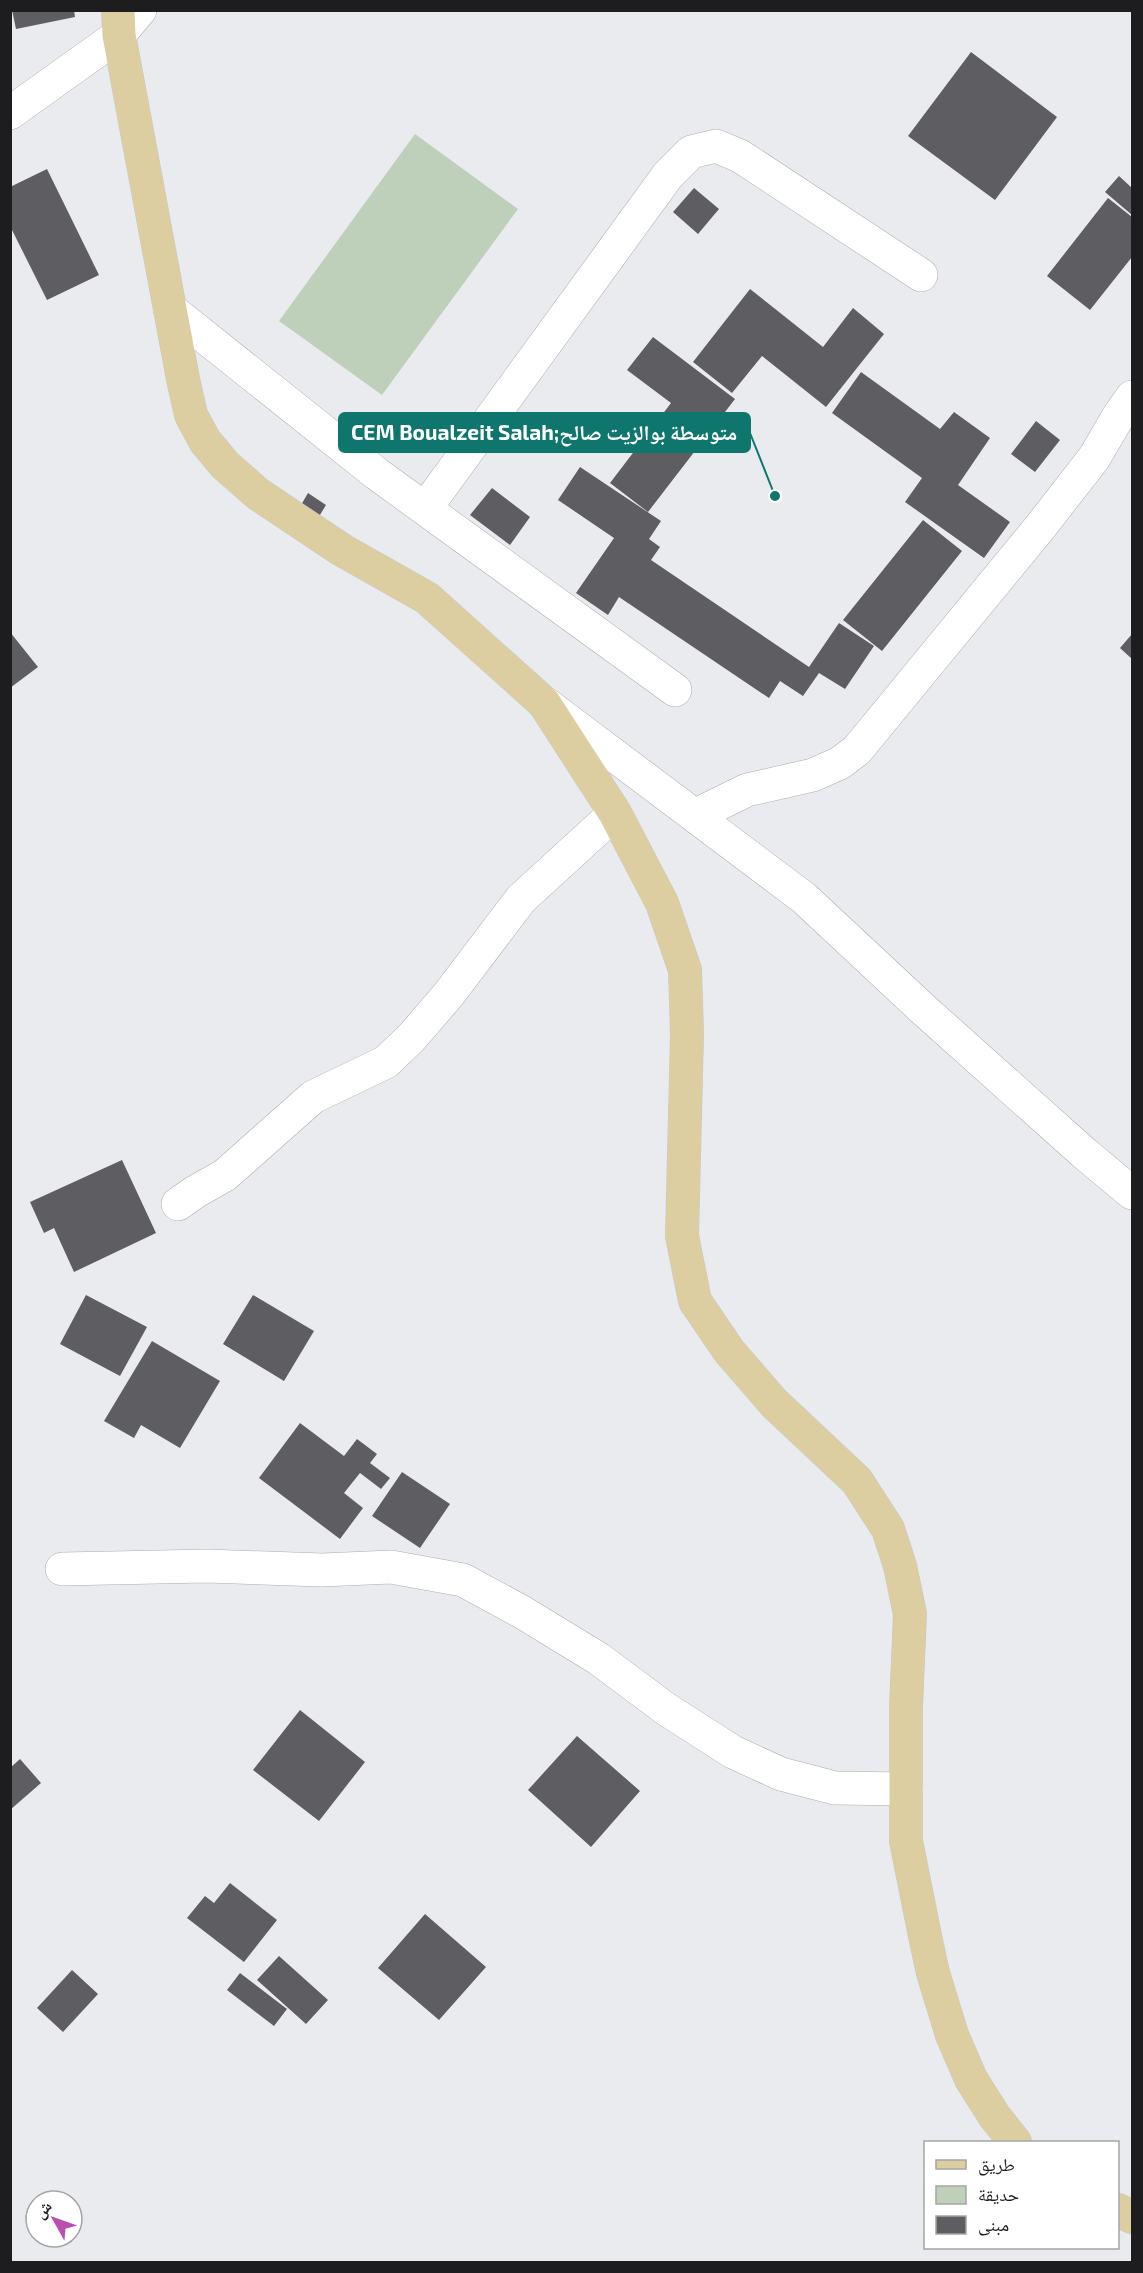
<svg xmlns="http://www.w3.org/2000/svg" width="1143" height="2273" font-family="'Exo 2','Noto Naskh Arabic',sans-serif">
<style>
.green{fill:#bfd0ba}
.building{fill:#5e5e62}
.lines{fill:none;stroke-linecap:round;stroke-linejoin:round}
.minor-casing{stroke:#acacb0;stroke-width:34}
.major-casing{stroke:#c9c9c9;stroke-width:34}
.minor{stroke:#fff;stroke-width:33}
.major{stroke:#ddcea1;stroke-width:33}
.leader{fill:none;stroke:#0f766e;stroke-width:2}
.callout-dot{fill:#0f766e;stroke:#fff;stroke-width:2}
.callout{fill:#0f766e;stroke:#0f766e;stroke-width:2}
.callout-label{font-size:21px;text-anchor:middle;font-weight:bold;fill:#fff}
</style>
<rect width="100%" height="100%" fill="#eaebef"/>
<path class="green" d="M415 134 518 209 382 395 279 321Z"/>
<path class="building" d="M12 10H74L75 17 16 29Z
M971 52 1057 117 995 200 908 136Z
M47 169 99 275 47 300 10 226V187Z
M1119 176 1132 188V215L1105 192Z
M694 188 719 209 698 234 673 212Z
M1108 198 1132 217V257L1090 310 1047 276Z
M750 289 823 347 853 308 884 334 826 407 762 356 732 393 693 362Z
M653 337 735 399 648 512 610 483 671 403 627 370Z
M861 372 940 429 954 412 990 438 958 485 1010 522 984 558 905 502 922 478 832 413Z
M1036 421 1060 440 1035 472 1011 454Z
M580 467 661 521 649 539 660 547 651 560 809 667 839 623 874 646 845 689 819 673 803 696 780 681 769 698 619 597 608 615 576 593 614 538 558 500Z
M492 488 530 517 510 545 470 515Z
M308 493 326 505 315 523 297 512Z
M923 520 962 551 882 651 843 620Z
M10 632 38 667 10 688Z
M1132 634V659L1120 648Z
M122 1160 156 1233 74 1272 54 1228 44 1233 30 1202Z
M86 1295 147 1327 120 1376 60 1344Z
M253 1295 314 1331 284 1381 223 1344Z
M152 1341 220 1381 180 1448 141 1425 134 1438 104 1421Z
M300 1423 344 1456 357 1439 377 1454 370 1463 390 1478 381 1489 360 1473 344 1493 363 1508 340 1539 259 1478Z
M402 1472 450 1504 420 1548 372 1516Z
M300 1710 365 1762 319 1821 253 1770Z
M577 1736 640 1791 591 1847 528 1790Z
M20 1759 41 1783 10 1810V1768Z
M230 1883 277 1920 244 1962 187 1918 205 1896 214 1903Z
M425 1914 486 1967 439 2020 378 1968Z
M279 1956 328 2000 306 2024 257 1980Z
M72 1970 98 1994 63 2032 37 2008Z
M240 1973 287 2009 274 2026 227 1990Z"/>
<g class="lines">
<defs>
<path id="minor" d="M10 113 119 35 140 10
M170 309 377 474 675 690
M425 509 668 175 691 152 716 146 740 156 921 275
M546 704 804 898 924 1010 1084 1153 1132 1193
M696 815 747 790 813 775 840 763 857 750 1041 526 1094 458 1118 417 1132 397
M178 1204 195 1192 225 1175 313 1097 386 1062 412 1037 449 994 521 899 615 813
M62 1569 207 1566 322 1570 391 1567 463 1580 522 1612 599 1659 666 1709 733 1752 781 1774 835 1788 906 1789"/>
<path id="major" d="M118 10 119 35 183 379 191 415 205 441 225 465 258 494 342 550 427 598 544 703 615 813 662 903 685 970 687 1034 682 1236 695 1301 729 1351 774 1403 857 1481 888 1529 900 1566 910 1614 906 1706V1841L925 1936 933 1973 952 2035 971 2079 995 2117 1015 2142
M1118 2210 1132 2217"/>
</defs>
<use href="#minor" class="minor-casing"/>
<use href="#major" class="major-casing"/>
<use href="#minor" class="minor"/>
<use href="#major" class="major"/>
</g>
<path class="leader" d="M775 496L750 433"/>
<circle class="callout-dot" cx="775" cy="496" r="6"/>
<rect class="callout" x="339" y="413" width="411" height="39" rx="6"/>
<g class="callout-label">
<text x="544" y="440">CEM Boualzeit Salah;متوسطة بوالزيت صالح</text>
</g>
<rect width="1143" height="2273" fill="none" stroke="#1d1d1f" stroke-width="24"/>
<rect x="924" y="2141" width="195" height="108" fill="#ffffff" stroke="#a5a5a5" stroke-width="1.5"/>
<rect x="936" y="2160" width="30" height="9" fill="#ddcea1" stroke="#a5a5a5" stroke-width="1.5"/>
<text x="978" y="2171" font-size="18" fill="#1d1d1f">طريق</text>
<rect x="936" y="2186" width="30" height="18" fill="#bfd0ba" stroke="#a5a5a5" stroke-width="1.5"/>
<text x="978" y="2201" font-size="18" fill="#1d1d1f">حديقة</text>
<rect x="936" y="2216" width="30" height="18" fill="#5e5e62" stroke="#a5a5a5" stroke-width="1.5"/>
<text x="978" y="2231" font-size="18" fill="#1d1d1f">مبنى</text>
<g transform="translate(54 2219) rotate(310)"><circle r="28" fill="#ffffff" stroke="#a5a5a5" stroke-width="1.5"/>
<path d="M0-4.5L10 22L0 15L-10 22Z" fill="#bb4eae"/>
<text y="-9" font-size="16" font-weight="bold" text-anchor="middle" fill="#1d1d1f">ش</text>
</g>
</svg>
